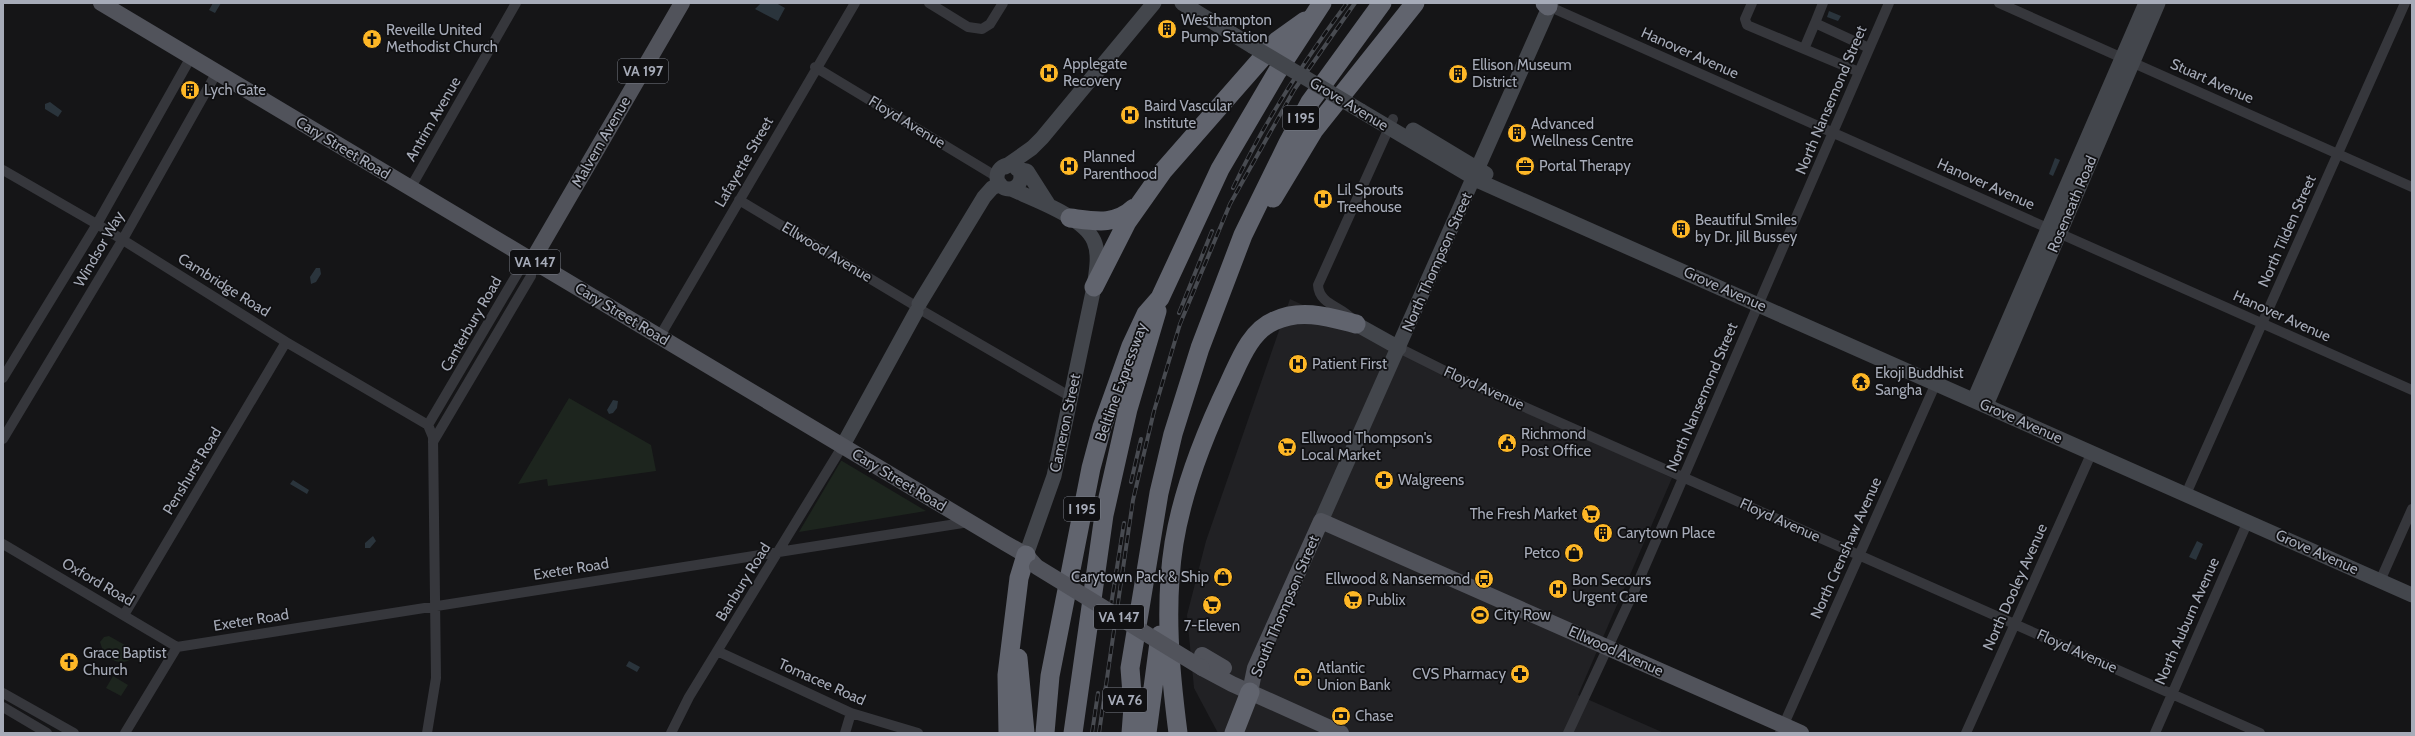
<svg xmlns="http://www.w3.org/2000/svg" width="2415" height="736" font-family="Cabin,sans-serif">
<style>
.built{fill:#212124}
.green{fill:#1d251e}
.water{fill:#2a343c}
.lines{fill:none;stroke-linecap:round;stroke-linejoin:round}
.street{stroke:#36373c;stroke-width:10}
.secondary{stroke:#43464c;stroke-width:15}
.primary{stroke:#51535b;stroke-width:16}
.highway{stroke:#61646e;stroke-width:19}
.rail-casing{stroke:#484b51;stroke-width:4}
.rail{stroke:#101012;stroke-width:2.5;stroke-dasharray:8;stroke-linecap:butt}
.secondary-bridge{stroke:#43464c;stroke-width:15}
.primary-bridge{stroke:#51535b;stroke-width:16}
.labels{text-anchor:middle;stroke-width:3.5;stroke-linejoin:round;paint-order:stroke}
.shield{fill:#101012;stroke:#797c86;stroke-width:1}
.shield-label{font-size:14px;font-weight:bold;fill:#a6abb8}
.poi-label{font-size:15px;fill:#a6abb8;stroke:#101012;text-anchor:start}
.street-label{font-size:15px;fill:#a6abb8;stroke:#101012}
</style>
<rect width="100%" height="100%" fill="#151517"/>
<path class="built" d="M1290 299 1672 478 1578 695 1664 733H1218L1194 688 1187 615 1206 541Z"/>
<path class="green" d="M569 398 651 445 656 471 548 486 547 479 518 484Z
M841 461H842L926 511 799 532Z
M109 636 132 649 131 659C121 666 112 660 104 654L100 642 104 637Z
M113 676 128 685 121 696 106 688Z"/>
<path class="water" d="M213 3H221L215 13 209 10Z
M761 3H776L785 8 778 21 755 9Z
M1829 11 1841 16 1838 21 1827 17Z
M50 102 62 111 58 117 45 109V104Z
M2055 158 2060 160 2053 176 2049 174Z
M316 268H320L321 274 316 282 311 284 310 277Z
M613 400 618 401 617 408 613 413 609 414 607 410Z
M293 480 309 490 307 494 290 484Z
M373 536 376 541 370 548H365V543Z
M2197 541 2203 544 2196 560 2189 557Z
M629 661 640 667 637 672 626 666Z"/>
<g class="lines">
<path class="street" d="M929 3 968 27 982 29 990 24 1003 3
M1752 3 1745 19 1747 25 1859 72
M1823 3 1815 23 1869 48
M1999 3 2412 187
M1548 6 2412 390
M1804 49 1815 23
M815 67 997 177
M3 170 107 230 286 342 428 425
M411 187 516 3
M739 200 914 305
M921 310 1071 397
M1351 318C1340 306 1319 304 1318 285L1393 119
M660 336 855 3
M1399 348 1457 377 2260 733
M3 378 97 224 191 57
M428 425 520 269 532 261
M3 439 123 239 217 72
M433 442 531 276 532 261
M2186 494 2405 3
M3 544 177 647
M2380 581 2412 509
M124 615 286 342
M177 647 969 522
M717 651 851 713 918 733
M3 693 74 733
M3 707 47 733
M125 733 177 647
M427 733 436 678 433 437 428 425
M671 733 689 697 842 447
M845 733 851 713
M1568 733 1635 589 1889 3
M1780 733 1936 383
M1966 733 2092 452
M2155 733 2248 521"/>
<path class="secondary" d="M1182 3 1252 46
M1361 111 1481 182 2412 595
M1413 130 1486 174
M997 177a12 12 0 1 1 24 0a12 12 0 1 1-24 0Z
M1005 167 1032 148 1042 138 1154 3
M1017 169 1027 171 1048 204
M1011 189C1033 199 1084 217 1094 241 1100 255 1096 273 1094 287L1054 476 1026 555
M919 304 984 197 992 188 1000 184
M1356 324 1399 348
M1974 400 2146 3
M1986 405 2158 3
M842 447 916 312
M1321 521 1551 3"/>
<path class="primary" d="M101 3 1005 543 1026 555 1035 565
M532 261 682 3
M1202 655 1224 668
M1202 668 1232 684 1341 733
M1250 692 1255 668 1321 521 1801 733"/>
<path class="highway" d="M1545 3 1548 6
M1273 198 1314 130 1415 3
M1070 218C1094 221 1115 226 1134 208
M1094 287 1127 222 1163 171 1277 41 1305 21
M1018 658 1025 733
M1008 733 1007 675 1019 578 1026 555
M1045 733 1050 676 1091 468 1102 427 1131 346 1146 314 1160 298 1220 169 1277 72 1322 3
M1073 733 1104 515 1128 409 1157 311
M1131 733 1133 707 1130 668 1159 493 1173 434 1200 348 1243 235 1288 143 1310 102 1382 3
M1147 733 1160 635
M1178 733C1170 671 1164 606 1174 543 1183 488 1205 433 1229 383 1239 362 1250 331 1274 321 1301 308 1329 317 1356 324
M1234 733 1250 692"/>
<defs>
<path id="rail" d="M1233 188C1264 122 1304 61 1347 3
M1179 313 1212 231
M1131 482 1141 439
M1108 624 1124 523
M1092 733 1098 693
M1099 733 1133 500 1154 411 1180 324 1230 204 1294 90 1355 3"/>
</defs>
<use href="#rail" class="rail-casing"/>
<use href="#rail" class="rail"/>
<path class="secondary-bridge" d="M1252 46 1361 111"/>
<path class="primary-bridge" d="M1037 567 1202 668"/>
</g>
<defs>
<symbol id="building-disc" viewBox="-11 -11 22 22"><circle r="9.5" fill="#feb726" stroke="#101012"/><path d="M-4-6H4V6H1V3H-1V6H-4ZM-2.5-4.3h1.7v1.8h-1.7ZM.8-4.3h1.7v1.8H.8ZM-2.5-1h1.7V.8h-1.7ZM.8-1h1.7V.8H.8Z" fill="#111"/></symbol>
<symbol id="church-disc" viewBox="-11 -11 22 22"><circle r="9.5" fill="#feb726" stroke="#101012"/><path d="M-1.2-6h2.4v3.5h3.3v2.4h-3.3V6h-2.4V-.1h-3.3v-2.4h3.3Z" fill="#111"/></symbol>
<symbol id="hospital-disc" viewBox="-11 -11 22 22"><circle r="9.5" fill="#feb726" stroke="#101012"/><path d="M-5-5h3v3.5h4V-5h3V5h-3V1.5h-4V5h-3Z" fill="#111"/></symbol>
<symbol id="office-disc" viewBox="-11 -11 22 22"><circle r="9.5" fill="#feb726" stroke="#101012"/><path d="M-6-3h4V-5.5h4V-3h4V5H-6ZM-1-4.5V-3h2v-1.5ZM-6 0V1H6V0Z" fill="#111"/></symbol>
<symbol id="temple-disc" viewBox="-11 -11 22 22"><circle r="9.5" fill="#feb726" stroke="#101012"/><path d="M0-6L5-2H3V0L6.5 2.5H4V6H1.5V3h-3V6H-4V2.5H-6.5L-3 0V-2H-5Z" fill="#111"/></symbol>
<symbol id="civic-disc" viewBox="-11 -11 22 22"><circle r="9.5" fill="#feb726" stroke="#101012"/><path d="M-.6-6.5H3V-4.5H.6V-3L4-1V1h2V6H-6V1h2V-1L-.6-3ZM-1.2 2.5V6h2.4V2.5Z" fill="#111"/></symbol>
<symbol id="supermarket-disc" viewBox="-11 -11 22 22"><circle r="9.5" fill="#feb726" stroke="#101012"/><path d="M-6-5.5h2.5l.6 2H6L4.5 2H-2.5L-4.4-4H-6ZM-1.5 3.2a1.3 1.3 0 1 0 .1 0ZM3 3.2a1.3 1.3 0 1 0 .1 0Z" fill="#111"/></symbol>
<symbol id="pharmacy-disc" viewBox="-11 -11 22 22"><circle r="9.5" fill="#feb726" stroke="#101012"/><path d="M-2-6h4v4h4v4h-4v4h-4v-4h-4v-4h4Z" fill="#111"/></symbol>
<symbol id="shop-disc" viewBox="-11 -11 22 22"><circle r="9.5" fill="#feb726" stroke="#101012"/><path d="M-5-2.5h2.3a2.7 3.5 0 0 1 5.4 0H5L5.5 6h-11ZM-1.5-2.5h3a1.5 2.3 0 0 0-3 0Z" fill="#111"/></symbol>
<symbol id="bus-disc" viewBox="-11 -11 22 22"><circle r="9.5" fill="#feb726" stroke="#101012"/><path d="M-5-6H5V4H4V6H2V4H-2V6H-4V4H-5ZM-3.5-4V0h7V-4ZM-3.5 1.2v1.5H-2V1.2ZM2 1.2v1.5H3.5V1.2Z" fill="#111"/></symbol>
<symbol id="stadium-disc" viewBox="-11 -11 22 22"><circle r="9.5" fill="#feb726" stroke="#101012"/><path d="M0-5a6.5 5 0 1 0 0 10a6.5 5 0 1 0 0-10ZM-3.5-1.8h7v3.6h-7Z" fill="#111"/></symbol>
<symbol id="bank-disc" viewBox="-11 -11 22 22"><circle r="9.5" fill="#feb726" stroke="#101012"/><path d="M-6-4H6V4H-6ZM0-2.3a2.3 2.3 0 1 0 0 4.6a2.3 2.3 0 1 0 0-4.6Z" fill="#111"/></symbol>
</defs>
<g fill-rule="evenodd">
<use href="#building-disc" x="1156" y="18" width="22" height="22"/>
<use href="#church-disc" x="361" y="28" width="22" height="22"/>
<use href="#hospital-disc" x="1038" y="62" width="22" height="22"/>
<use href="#building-disc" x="1447" y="63" width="22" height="22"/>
<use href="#building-disc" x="179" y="79" width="22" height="22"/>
<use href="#hospital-disc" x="1119" y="104" width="22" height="22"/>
<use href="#building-disc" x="1506" y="122" width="22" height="22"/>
<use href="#hospital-disc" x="1058" y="155" width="22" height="22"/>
<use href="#office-disc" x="1514" y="155" width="22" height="22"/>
<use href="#hospital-disc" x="1312" y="188" width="22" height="22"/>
<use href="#building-disc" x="1670" y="218" width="22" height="22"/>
<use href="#hospital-disc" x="1287" y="353" width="22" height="22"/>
<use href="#temple-disc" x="1850" y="371" width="22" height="22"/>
<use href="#civic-disc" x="1496" y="432" width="22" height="22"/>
<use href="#supermarket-disc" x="1276" y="436" width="22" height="22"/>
<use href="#pharmacy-disc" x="1373" y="469" width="22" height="22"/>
<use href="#supermarket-disc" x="1580" y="503" width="22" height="22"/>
<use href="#building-disc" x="1592" y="522" width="22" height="22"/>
<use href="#shop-disc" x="1563" y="542" width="22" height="22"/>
<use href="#shop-disc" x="1212" y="566" width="22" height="22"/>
<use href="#bus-disc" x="1473" y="568" width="22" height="22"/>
<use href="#hospital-disc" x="1547" y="578" width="22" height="22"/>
<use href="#supermarket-disc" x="1342" y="589" width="22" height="22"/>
<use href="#supermarket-disc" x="1201" y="594" width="22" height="22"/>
<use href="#stadium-disc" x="1469" y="604" width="22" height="22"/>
<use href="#church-disc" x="58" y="651" width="22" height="22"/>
<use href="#pharmacy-disc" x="1509" y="663" width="22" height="22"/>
<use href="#bank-disc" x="1292" y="666" width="22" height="22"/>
<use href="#bank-disc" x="1330" y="705" width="22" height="22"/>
</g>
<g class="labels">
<g class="shield">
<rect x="618" y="59" width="50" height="24" rx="3"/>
<rect x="1283" y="106" width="36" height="24" rx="3"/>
<rect x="510" y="250" width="50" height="24" rx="3"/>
<rect x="1064" y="497" width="36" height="24" rx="3"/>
<rect x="1094" y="605" width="50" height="24" rx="3"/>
<rect x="1103" y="688" width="44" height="24" rx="3"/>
</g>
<g class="shield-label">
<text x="643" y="76">VA 197</text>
<text x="1301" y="123">I 195</text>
<text x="535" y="267">VA 147</text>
<text x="1082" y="514">I 195</text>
<text x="1119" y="622">VA 147</text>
<text x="1125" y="705">VA 76</text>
</g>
<g class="poi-label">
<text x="1181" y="25">Westhampton<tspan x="1181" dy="17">Pump Station</tspan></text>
<text x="386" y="35">Reveille United<tspan x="386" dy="17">Methodist Church</tspan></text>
<text x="1063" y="69">Applegate<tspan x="1063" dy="17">Recovery</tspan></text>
<text x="1472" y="70">Ellison Museum<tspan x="1472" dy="17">District</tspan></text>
<text x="204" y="95">Lych Gate</text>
<text x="1144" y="111">Baird Vascular<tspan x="1144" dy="17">Institute</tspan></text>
<text x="1531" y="129">Advanced<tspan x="1531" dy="17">Wellness Centre</tspan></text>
<text x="1083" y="162">Planned<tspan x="1083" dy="17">Parenthood</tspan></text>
<text x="1539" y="171">Portal Therapy</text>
<text x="1337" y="195">Lil Sprouts<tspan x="1337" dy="17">Treehouse</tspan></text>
<text x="1695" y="225">Beautiful Smiles<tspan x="1695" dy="17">by Dr. Jill Bussey</tspan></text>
<text x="1312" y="369">Patient First</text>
<text x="1875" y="378">Ekoji Buddhist<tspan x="1875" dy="17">Sangha</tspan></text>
<text x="1521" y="439">Richmond<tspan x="1521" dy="17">Post Office</tspan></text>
<text x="1301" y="443">Ellwood Thompson's<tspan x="1301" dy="17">Local Market</tspan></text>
<text x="1398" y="485">Walgreens</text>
<text x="1577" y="519" text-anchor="end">The Fresh Market</text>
<text x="1617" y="538">Carytown Place</text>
<text x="1560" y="558" text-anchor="end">Petco</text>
<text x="1209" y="582" text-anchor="end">Carytown Pack &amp; Ship</text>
<text x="1470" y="584" text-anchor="end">Ellwood &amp; Nansemond</text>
<text x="1572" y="585">Bon Secours<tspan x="1572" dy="17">Urgent Care</tspan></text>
<text x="1367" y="605">Publix</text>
<text x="1494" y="620">City Row</text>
<text x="1212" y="631" text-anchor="middle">7-Eleven</text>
<text x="83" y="658">Grace Baptist<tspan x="83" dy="17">Church</tspan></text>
<text x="1317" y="673">Atlantic<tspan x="1317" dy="17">Union Bank</tspan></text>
<text x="1506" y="679" text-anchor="end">CVS Pharmacy</text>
<text x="1355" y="721">Chase</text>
</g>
<g class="street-label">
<text transform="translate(1690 53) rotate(24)" y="5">Hanover Avenue</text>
<text transform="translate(2212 81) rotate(24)" y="5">Stuart Avenue</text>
<text transform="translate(1831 100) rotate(-67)" y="5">North Nansemond Street</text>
<text transform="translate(1349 104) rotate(31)" y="5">Grove Avenue</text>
<text transform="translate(433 119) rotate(-60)" y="5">Antrim Avenue</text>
<text transform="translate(907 122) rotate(31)" y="5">Floyd Avenue</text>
<text transform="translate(601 142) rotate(-60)" y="5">Malvern Avenue</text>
<text transform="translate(343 148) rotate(31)" y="5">Cary Street Road</text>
<text transform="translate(744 162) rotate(-60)" y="5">Lafayette Street</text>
<text transform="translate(1986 184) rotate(24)" y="5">Hanover Avenue</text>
<text transform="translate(2072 204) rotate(-67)" y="5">Roseneath Road</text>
<text transform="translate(2287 231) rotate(-66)" y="5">North Tilden Street</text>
<text transform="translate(99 249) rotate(-60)" y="5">Windsor Way</text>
<text transform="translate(827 252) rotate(31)" y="5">Ellwood Avenue</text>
<text transform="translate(1437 262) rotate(-66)" y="5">North Thompson Street</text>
<text transform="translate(224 285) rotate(32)" y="5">Cambridge Road</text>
<text transform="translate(1725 289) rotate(24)" y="5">Grove Avenue</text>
<text transform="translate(622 314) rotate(31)" y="5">Cary Street Road</text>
<text transform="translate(2282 316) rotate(24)" y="5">Hanover Avenue</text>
<text transform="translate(471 324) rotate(-60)" y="5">Canterbury Road</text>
<text transform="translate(1121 382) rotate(-70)" y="5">Beltline Expressway</text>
<text transform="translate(1484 388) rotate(24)" y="5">Floyd Avenue</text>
<text transform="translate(1702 397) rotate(-67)" y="5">North Nansemond Street</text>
<text transform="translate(2021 421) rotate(24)" y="5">Grove Avenue</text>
<text transform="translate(1065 423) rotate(-78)" y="5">Cameron Street</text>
<text transform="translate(192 471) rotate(-59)" y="5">Penshurst Road</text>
<text transform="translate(899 480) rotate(31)" y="5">Cary Street Road</text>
<text transform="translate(1780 520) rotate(24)" y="5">Floyd Avenue</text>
<text transform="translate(1846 548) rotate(-66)" y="5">North Crenshaw Avenue</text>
<text transform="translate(2317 552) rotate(24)" y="5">Grove Avenue</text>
<text transform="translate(571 569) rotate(-9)" y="5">Exeter Road</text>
<text transform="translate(98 582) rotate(30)" y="5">Oxford Road</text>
<text transform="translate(743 582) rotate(-58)" y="5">Banbury Road</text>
<text transform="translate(2015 587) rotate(-66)" y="5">North Dooley Avenue</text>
<text transform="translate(1285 606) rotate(-67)" y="5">South Thompson Street</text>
<text transform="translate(251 620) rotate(-9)" y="5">Exeter Road</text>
<text transform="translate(2187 621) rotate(-66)" y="5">North Auburn Avenue</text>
<text transform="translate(1616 651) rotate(24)" y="5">Ellwood Avenue</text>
<text transform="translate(2077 651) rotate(24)" y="5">Floyd Avenue</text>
<text transform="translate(822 682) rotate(24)" y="5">Tomacee Road</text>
</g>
</g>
<rect width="2415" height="736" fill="none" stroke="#a6abb8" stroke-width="8"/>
</svg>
